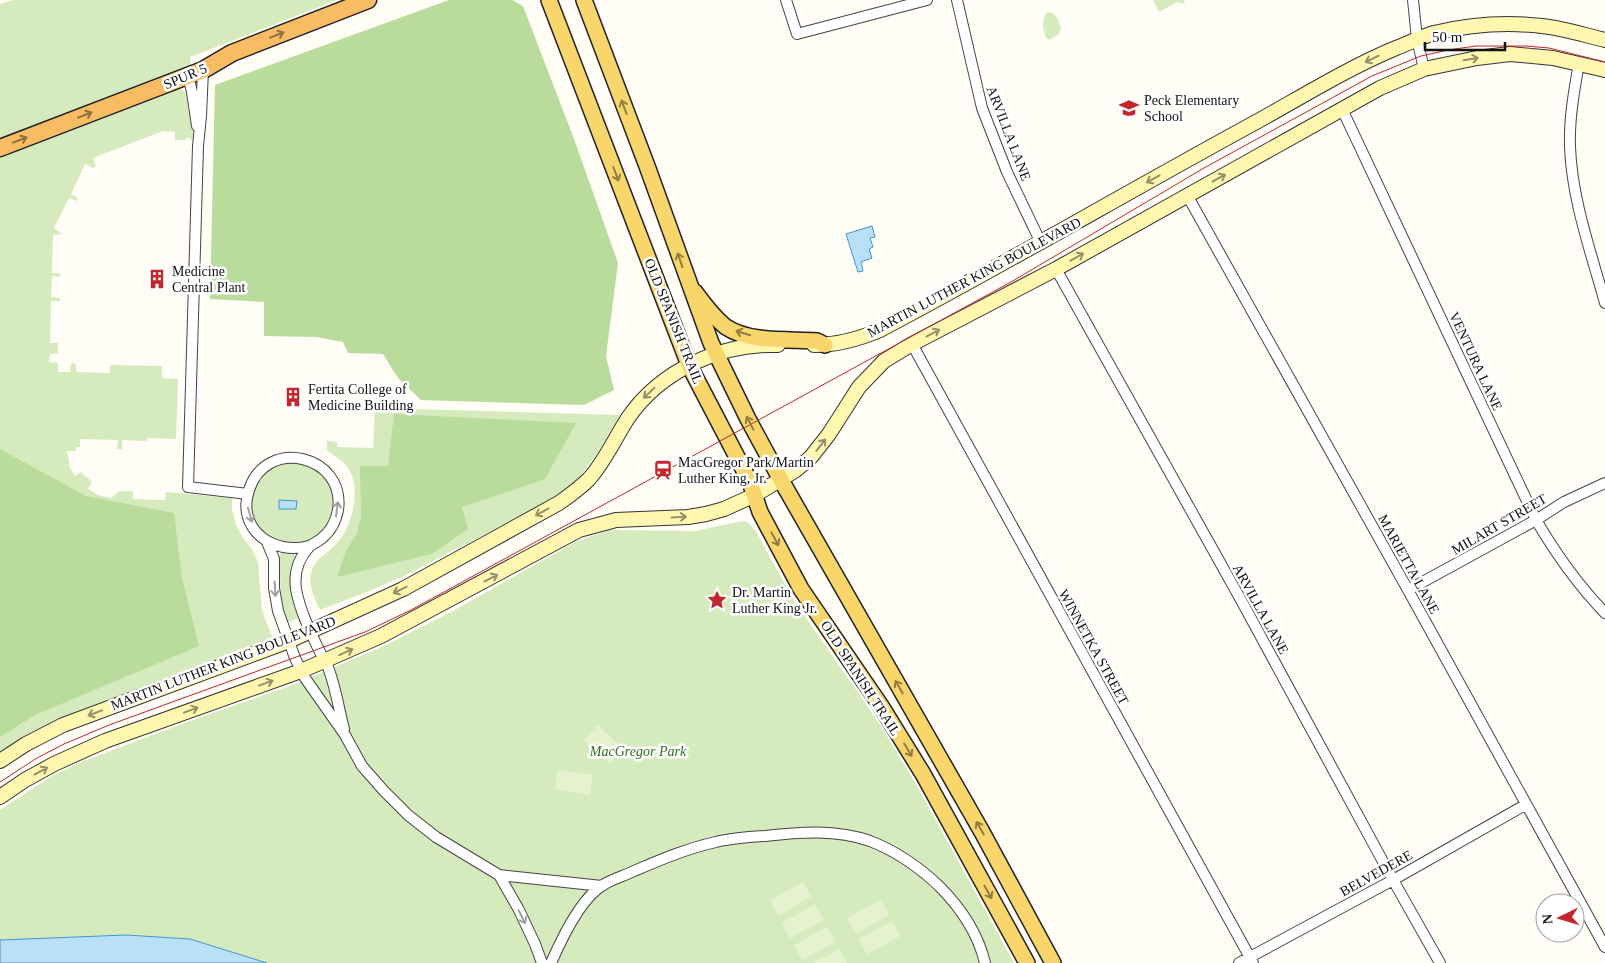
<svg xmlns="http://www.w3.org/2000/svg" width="1605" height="963" font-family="'Times New Roman',serif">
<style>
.green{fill:#d5ebbd}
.forest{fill:#b9dc9c}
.pitch{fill:#e6f2cf}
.water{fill:#b9e0f7;stroke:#3f96cf}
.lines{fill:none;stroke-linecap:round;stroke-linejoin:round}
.minor-casing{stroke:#444;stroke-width:12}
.secondary-casing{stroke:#333;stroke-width:16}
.primary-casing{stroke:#222;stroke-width:18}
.trunk-casing{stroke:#222;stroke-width:19}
.minor{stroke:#fff;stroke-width:10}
.secondary{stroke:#fff6b0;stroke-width:14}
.primary{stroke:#f9d66b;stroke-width:15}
.trunk{stroke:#f7bc64;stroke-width:16}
.tram{stroke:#c4262e;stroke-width:1}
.oneway{stroke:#906f3f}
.oneway2{stroke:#948f68}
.oneway3{stroke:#917d42}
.oneway4{stroke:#a0a0a0}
.labels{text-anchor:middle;stroke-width:5;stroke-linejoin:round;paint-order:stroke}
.street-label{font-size:14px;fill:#111;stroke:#fff}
.poi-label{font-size:14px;fill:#111;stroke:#fff;text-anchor:start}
.park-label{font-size:14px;font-style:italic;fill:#2f6b1f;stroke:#fff}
</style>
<rect width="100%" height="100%" fill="#fffdf5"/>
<path class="green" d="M13 0H337L190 57 191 66 0 140V4Z
M1153 0H1184L1185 4 1177 2 1159 12Z
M1047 12 1053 13 1058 19 1061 29 1059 34 1050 40 1046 38C1043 29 1041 20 1047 12Z
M179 88C195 95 192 120 194 136L190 141V138L186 137V140H175V132L163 131 93 158 96 166 93 168 85 164 71 194 78 198 77 201 69 198 54 228 62 234 53 235 52 273H60V277L52 276 51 297 60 298V301H51L50 343H58V353L50 354 49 362 58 363V372H70L71 364 75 363 77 372 110 373V365L162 366V378L178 379 176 439 147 438V441L122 440V449H117L118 440 80 439V447H76V451H67L70 468 75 476 81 472 92 482 88 489 98 495 111 498 119 491H133V499L165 500 166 492 232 498V510L236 525 243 538 252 549 258 562 262 611 273 639 0 753V156Z
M375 408 620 415 598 452 578 479 553 499 404 576 369 591 320 610C314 598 307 584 312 570 316 558 327 554 335 545 352 529 363 487 347 467 342 460 333 455 327 450V441L337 442V447L373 448Z
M251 503a41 41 0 1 1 82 0a41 41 0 1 1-82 0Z
M746 521 755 530 793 599 879 723 917 786 1014 963H267L190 939 126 935 0 941V810L52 776 81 762 179 725 295 684 384 646 453 611 577 541 610 530 695 531 737 522Z
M281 553H293L295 556 290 571V586L299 618 288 622C278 602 282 578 278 556Z"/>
<path class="forest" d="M449 0H512L523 6 574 139 618 263 606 356 614 390 584 405 421 400 398 378 383 354 348 353 343 342 316 337 264 336V302L210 299 215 85Z
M394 414 576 423 545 479 462 507 468 529 432 554 337 577 346 551 357 533 361 516 360 466H388Z
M0 449 86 496 174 513 182 578 199 646 35 715 0 737Z"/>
<path class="pitch" d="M598 725 623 749 610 763 584 740Z
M558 770 593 775 590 795 555 789Z
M803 882 811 897 778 916 770 900Z
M881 900 889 915 856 934 847 918Z
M815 904 824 920 790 938 782 923Z
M892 921 900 936 867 954 859 939Z
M827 927 836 942 802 960 794 945Z
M839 949 847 963H814Z"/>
<path class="water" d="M872 226 875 237 870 238 873 247 869 249 872 258 861 262 863 271 858 272 846 234Z
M279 500 297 501 296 509H279Z
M126 935 190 939 267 963H0V940Z"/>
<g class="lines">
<defs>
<path id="minor" d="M786 0 797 34 927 0
M957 0 982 108 1007 172 1041 243
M1413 0 1417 39 1424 69
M1579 63C1574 91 1569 119 1570 147 1572 200 1591 252 1605 303
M203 70 201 116 198 146 188 487 248 494
M188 76 192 92 197 126
M1342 109 1536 520C1556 554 1578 585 1605 613
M1187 195 1408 590 1605 947
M1056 269 1241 600 1393 880 1440 963
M912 344 1253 963
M267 542 274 559V588L278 611 295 658 305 678 345 735 362 766 384 791 408 815 436 837 499 875 519 910 535 944 542 963
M309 546C273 556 236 529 249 490 266 436 346 455 338 510 336 521 330 532 321 539 317 542 312 544 309 547 298 559 294 574 296 589 300 611 310 631 319 650 322 657 327 663 329 670 336 689 339 710 344 729
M1408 590 1536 520 1564 502 1605 483
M499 875 602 886
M551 963C561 940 581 898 603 885 612 879 624 876 634 871 660 860 688 848 716 842 732 838 748 837 765 836 800 832 836 829 870 841 896 851 919 867 939 886 961 908 978 933 985 963
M1239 963 1393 880 1525 805"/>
<path id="secondary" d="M814 345C838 345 859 339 880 330 1007 263 1131 190 1258 121 1303 96 1348 68 1396 48 1409 43 1421 37 1434 33 1468 25 1507 22 1542 26 1563 28 1584 35 1605 40
M0 761 26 744 63 725 289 641 403 589 559 503C569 496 580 488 589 479 605 461 615 438 628 418 661 370 721 343 778 345
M0 797 25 780 54 764 105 741 301 671 381 636 579 530 616 520 688 517 706 514 724 509 755 495 796 470 811 457 829 434 859 387 884 361 912 344 1056 269 1380 88 1424 69 1477 58 1510 54 1553 58 1605 70"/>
<path id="primary" d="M549 0 689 365 750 482 760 512 801 589 881 706 923 774 1027 963
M584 0 647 166 711 343 748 419 781 480 982 832 1053 963
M695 292C704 304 714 318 726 327 750 343 790 339 817 341L825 345"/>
<path id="trunk" d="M0 148 203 70 232 53 368 0"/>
</defs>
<use href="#minor" class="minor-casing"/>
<use href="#secondary" class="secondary-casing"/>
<use href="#primary" class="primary-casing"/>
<use href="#trunk" class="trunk-casing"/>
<use href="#minor" class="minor"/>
<use href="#secondary" class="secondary"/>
<use href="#primary" class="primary"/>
<use href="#trunk" class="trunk"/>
<path class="tram" d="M0 782 37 758 64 744 109 725 365 632 411 610 1011 282 1204 168 1372 76 1421 56 1448 50 1476 46H1526L1549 48 1605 62"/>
</g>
<defs><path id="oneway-shaft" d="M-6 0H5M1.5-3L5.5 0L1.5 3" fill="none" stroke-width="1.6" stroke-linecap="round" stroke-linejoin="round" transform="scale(1.25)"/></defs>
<g class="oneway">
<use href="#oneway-shaft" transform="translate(277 35) rotate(-21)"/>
<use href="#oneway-shaft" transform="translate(85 115) rotate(-21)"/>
<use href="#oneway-shaft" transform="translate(20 140) rotate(-21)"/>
</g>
<g class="oneway2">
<use href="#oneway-shaft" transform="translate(1372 59) rotate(154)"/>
<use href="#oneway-shaft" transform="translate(1471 59) rotate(-10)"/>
<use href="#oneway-shaft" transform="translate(1219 178) rotate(-29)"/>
<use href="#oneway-shaft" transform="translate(1153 179) rotate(151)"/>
<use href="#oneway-shaft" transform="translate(1077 257) rotate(-29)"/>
<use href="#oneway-shaft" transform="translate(933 333) rotate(-28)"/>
<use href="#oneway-shaft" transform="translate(649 393) rotate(137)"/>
<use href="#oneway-shaft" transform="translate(821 445) rotate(-52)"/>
<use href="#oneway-shaft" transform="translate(542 512) rotate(151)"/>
<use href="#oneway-shaft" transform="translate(679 517) rotate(-3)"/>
<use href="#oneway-shaft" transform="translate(491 578) rotate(-28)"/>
<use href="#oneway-shaft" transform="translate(400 590) rotate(154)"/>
<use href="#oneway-shaft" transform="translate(346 652) rotate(-24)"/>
<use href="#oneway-shaft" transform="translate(266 683) rotate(-20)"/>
<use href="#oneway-shaft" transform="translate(191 710) rotate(-20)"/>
<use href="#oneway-shaft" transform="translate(95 713) rotate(159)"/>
<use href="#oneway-shaft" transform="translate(41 771) rotate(-28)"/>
</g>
<g class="oneway3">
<use href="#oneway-shaft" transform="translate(624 107) rotate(-111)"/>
<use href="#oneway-shaft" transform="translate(616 174) rotate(69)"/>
<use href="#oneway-shaft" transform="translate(680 260) rotate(-109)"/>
<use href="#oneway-shaft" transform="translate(743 333) rotate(-163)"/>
<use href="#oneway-shaft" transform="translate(750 423) rotate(-118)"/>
<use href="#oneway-shaft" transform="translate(775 539) rotate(62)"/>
<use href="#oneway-shaft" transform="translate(899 687) rotate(-120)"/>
<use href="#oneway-shaft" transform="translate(908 750) rotate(59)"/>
<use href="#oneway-shaft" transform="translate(980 828) rotate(-120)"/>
<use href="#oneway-shaft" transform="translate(988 892) rotate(61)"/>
</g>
<g class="oneway4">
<use href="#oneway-shaft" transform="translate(337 509) rotate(-82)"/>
<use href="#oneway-shaft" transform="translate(250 515) rotate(74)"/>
<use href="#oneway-shaft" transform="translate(275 589) rotate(87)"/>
<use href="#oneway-shaft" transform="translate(522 917) rotate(64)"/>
</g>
<defs>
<symbol id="school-bare" viewBox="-9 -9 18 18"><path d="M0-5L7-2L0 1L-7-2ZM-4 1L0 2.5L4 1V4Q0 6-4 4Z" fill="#c4262e" stroke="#fff" stroke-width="2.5" paint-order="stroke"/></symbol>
<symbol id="building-bare" viewBox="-9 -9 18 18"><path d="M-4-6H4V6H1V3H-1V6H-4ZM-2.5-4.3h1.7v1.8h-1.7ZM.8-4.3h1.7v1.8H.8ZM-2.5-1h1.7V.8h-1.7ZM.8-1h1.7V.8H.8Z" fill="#c4262e" stroke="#fff" stroke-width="2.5" paint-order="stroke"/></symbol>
<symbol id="station-bare" viewBox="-9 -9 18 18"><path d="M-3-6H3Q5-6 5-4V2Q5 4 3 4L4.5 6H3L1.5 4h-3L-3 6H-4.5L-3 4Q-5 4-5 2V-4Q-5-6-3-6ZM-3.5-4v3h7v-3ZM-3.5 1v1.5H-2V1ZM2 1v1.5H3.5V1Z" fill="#c4262e" stroke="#fff" stroke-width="2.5" paint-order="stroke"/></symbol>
<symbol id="sight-bare" viewBox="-9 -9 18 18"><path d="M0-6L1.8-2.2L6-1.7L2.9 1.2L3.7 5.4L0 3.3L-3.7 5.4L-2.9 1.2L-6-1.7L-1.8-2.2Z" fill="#c4262e" stroke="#fff" stroke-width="2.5" paint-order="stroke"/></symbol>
</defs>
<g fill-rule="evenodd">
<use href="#school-bare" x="1115" y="94" width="28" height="28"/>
<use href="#building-bare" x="143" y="265" width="28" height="28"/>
<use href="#building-bare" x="279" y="383" width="28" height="28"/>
<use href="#station-bare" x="649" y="456" width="28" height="28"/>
<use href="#sight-bare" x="703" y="586" width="28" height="28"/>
</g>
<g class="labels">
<g class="street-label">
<text transform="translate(185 76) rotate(-23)" y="5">SPUR 5</text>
<text transform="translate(1009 133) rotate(69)" y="5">ARVILLA LANE</text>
<text transform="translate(974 277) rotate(-28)" y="5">MARTIN LUTHER KING BOULEVARD</text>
<text transform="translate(674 321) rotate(68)" y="5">OLD SPANISH TRAIL</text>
<text transform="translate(1476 361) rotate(65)" y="5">VENTURA LANE</text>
<text transform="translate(1499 524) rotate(-30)" y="5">MILART STREET</text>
<text transform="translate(1409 564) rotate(61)" y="5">MARIETTA LANE</text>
<text transform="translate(1261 609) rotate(61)" y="5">ARVILLA LANE</text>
<text transform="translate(1094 647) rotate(61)" y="5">WINNETKA STREET</text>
<text transform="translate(223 663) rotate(-21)" y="5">MARTIN LUTHER KING BOULEVARD</text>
<text transform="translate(861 678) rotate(57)" y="5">OLD SPANISH TRAIL</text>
<text transform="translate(1376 873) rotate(-29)" y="5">BELVEDERE</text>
</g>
<g class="poi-label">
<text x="1144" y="105">Peck Elementary<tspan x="1144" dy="16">School</tspan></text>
<text x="172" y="276">Medicine<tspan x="172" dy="16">Central Plant</tspan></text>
<text x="308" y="394">Fertita College of<tspan x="308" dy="16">Medicine Building</tspan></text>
<text x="678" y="467">MacGregor Park/Martin<tspan x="678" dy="16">Luther King, Jr.</tspan></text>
<text x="732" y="597">Dr. Martin<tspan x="732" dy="16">Luther King Jr.</tspan></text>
</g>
<g class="park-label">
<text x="638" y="756">MacGregor Park</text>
</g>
</g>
<g transform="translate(1560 918) rotate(265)"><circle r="24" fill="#ffffff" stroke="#a0a0a0"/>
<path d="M0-4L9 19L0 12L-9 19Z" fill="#c4262e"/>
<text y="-8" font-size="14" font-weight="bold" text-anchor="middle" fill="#111111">N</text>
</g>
<path d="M1425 42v8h80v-8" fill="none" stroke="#111111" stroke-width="2.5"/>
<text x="1432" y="42" font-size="15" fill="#111111" stroke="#ffffff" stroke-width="4" paint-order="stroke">50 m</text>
</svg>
